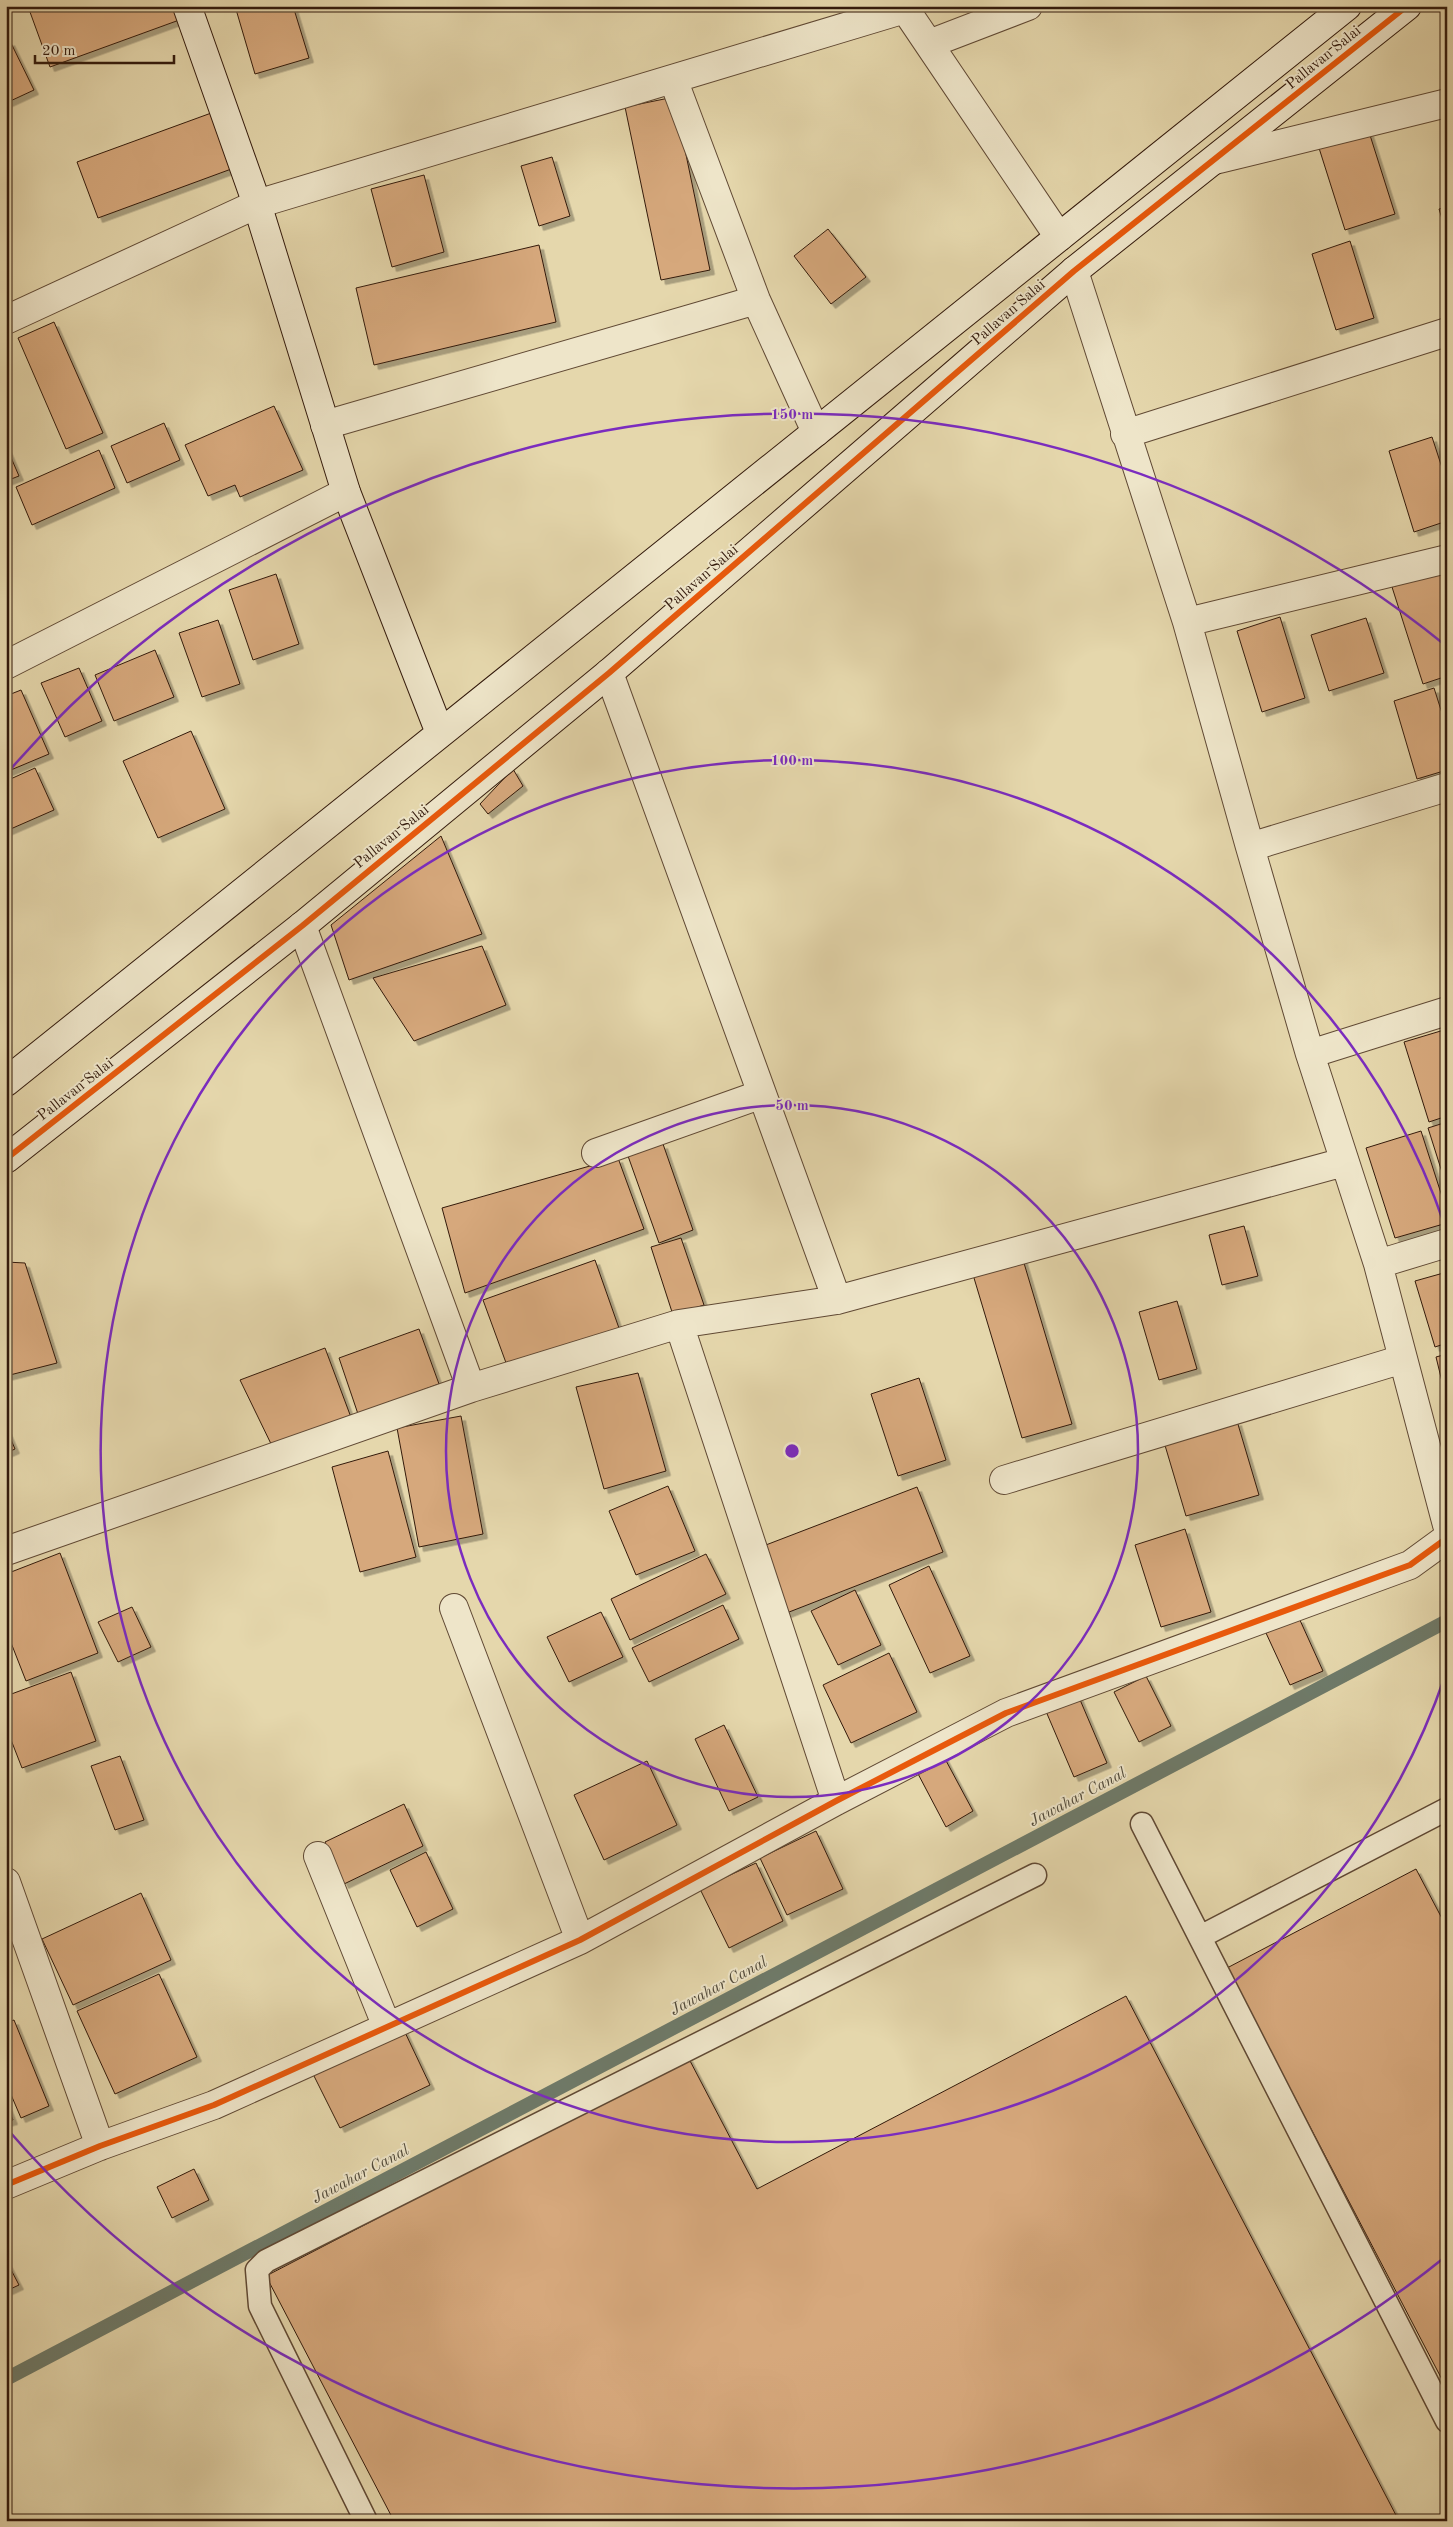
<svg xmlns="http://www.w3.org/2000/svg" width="1453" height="2527" font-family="'Old Standard TT',serif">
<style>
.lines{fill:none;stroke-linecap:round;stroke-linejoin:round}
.stream{stroke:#6e7a69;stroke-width:14}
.building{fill:#d6a87c;stroke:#331a0c;filter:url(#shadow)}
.lane-casing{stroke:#604934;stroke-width:25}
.street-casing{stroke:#604934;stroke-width:30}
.secondary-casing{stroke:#331a0c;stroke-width:30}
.lane{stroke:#eee5c9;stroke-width:22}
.street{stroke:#eee5c9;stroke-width:28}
.secondary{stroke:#eee5c9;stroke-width:28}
.cycleway-casing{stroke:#eee5c9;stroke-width:9}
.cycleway{stroke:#e8590c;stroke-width:6}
.ring{fill:none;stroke:#7b2cbf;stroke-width:2.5}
.labels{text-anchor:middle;stroke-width:4;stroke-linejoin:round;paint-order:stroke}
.street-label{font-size:15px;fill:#331a0c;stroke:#eee5c9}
.water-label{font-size:16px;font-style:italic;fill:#514a3a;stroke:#eee5c9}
.centre{fill:#7b2cbf;stroke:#eee5c9;stroke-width:2.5}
.ring-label{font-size:15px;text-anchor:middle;font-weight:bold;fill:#7b2cbf;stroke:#eee5c9;stroke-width:4;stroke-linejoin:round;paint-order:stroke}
</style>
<defs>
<filter id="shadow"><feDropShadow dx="4.5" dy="4.5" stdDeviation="0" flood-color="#0004"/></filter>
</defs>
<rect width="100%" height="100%" fill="#e5d7ac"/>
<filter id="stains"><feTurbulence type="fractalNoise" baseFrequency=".004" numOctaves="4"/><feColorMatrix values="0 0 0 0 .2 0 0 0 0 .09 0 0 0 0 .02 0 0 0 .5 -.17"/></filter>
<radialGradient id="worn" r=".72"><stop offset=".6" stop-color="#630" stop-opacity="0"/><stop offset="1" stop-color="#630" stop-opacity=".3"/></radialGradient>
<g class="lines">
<path class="stream" d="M6 2379 1447 1621"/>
</g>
<path class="building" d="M47 6H177L182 19 50 67 30 12Z
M235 6H293L309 58 255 74Z
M10 41 34 90 6 103V43Z
M674 97 710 270 661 280 625 107Z
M214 112 234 168 98 218 77 162Z
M1369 132 1395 214 1345 230 1319 148Z
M552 157 570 216 539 226 521 166Z
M424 175 444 252 392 267 371 189Z
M1447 207V235L1439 209Z
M828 229 866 277 831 304 794 256Z
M1350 241 1374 318 1336 330 1312 254Z
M539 245 556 322 374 365 356 288Z
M54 322 103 433 66 449 18 338Z
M274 406 303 470 240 497 235 485 208 496 185 445Z
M164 423 180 460 127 483 111 446Z
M1432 437 1447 483V521L1414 532 1389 451Z
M6 446 19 476 6 481Z
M99 450 115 488 32 525 16 487Z
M1447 570V676L1423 684 1392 587Z
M276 574 299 644 253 660 229 590Z
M1280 617 1305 698 1262 712 1237 631Z
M1366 618 1384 673 1329 691 1311 635Z
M218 620 240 684 202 697 179 633Z
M155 650 174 697 114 721 95 675Z
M79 668 102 721 65 737 41 683Z
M1434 688 1447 729V770L1417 779 1394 701Z
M21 690 49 754 6 772V696Z
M191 731 225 809 158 838 123 761Z
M35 768 54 810 6 831V781Z
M513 769 523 786 488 814 480 804Z
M441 836 482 934 349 980 331 925Z
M482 946 506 1005 414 1041 373 978Z
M1444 1030 1447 1037V1116L1429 1122 1404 1042Z
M1447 1122V1188L1428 1128Z
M1421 1131 1447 1212V1223L1395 1238 1366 1148Z
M663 1144 693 1230 659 1243 628 1156Z
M618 1158 644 1229 465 1293 442 1208Z
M1244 1226 1258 1276 1222 1285 1209 1235Z
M681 1238 704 1305 673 1315 651 1247Z
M1021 1253 1072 1424 1022 1438 971 1268Z
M595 1260 620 1331 509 1371 483 1300Z
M6 1262 25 1263 57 1363 6 1376Z
M1447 1272V1343L1435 1347 1415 1281Z
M1177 1301 1197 1369 1159 1380 1139 1312Z
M419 1329 439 1384 358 1414 339 1358Z
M325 1348 352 1420 274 1450 240 1380Z
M1447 1354V1402L1436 1357Z
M638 1373 666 1471 604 1489 576 1387Z
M919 1378 946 1460 898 1476 871 1394Z
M461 1416 483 1534 419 1547 397 1428Z
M1237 1421 1259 1495 1186 1516 1164 1442Z
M6 1428 15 1449 6 1453Z
M388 1451 416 1557 360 1572 332 1467Z
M668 1486 695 1551 636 1575 609 1511Z
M917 1487 943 1552 784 1614 758 1548Z
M1185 1529 1211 1612 1161 1627 1135 1545Z
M60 1553 98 1653 26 1681 6 1630V1574Z
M706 1554 726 1594 630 1640 611 1599Z
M929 1566 970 1656 930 1673 889 1585Z
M855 1590 881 1645 838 1665 811 1611Z
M723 1605 739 1639 649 1682 632 1648Z
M132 1607 151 1647 118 1662 98 1622Z
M601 1612 623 1657 569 1682 547 1637Z
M1299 1618 1323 1671 1290 1685 1266 1633Z
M889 1653 917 1712 851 1743 823 1685Z
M71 1672 96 1741 22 1768 6 1727V1696Z
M1146 1676 1171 1726 1139 1742 1114 1692Z
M1078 1695 1107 1763 1074 1777 1045 1709Z
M724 1725 758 1797 729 1811 695 1739Z
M943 1755 973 1811 946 1827 916 1770Z
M120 1756 144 1820 115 1830 91 1766Z
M647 1761 677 1825 604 1860 574 1795Z
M404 1804 423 1846 344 1884 325 1842Z
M816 1831 843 1889 787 1915 760 1858Z
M426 1852 453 1909 417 1927 390 1870Z
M756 1863 783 1921 729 1948 700 1889Z
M1416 1869 1447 1928V2389L1227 1968Z
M141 1893 171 1960 73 2005 42 1939Z
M159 1974 197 2057 115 2094 77 2011Z
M1126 1996 1399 2521H394L266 2276 688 2057 757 2189Z
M14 2020 49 2106 21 2118 6 2083V2023Z
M402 2026 430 2085 340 2128 311 2070Z
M6 2102 13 2120 6 2122Z
M194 2169 209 2200 172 2218 157 2187Z
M6 2260 19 2285 6 2291Z"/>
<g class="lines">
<defs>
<path id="lane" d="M1142 1824 1447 2421
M1200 1937 1447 1809
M366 2521 260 2306 257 2270 266 2261 1035 1875"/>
<path id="street" d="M903 6 1059 237
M929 44 1028 6
M673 79 756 300 816 432
M1215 160 1447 103
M1074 271 1187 622 1250 847 1310 1054 1378 1264 1447 1525
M6 320 257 204 905 9
M325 425 756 300
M1125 434 1447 332
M1187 622 1447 559
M6 665 346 492
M609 673 837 1300
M1250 847 1447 787
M302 926 471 1388
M1310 1054 1447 1011
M596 1153 762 1094
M1378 1264 1447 1243
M679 1324 836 1801
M1004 1480 1403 1359
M6 1551 471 1388 679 1324 837 1300 1344 1162
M454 1608 580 1940
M318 1856 387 2027
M6 1882 100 2146
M6 2185 100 2146 214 2105 580 1940 836 1801 1006 1713 1410 1565 1447 1538"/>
<path id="secondary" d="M187 6 257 204 346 492 440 733
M6 1082 1347 6
M6 1159 302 926 609 673 1074 271 1407 6"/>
</defs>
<use href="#lane" class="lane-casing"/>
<use href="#street" class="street-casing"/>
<use href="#secondary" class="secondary-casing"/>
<use href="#lane" class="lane"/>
<use href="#street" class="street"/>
<use href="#secondary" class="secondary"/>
<defs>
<path id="cycleway" d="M6 1159 302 926 609 673 1074 271 1407 6
M6 2185 100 2146 214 2105 580 1940 836 1801 1006 1713 1410 1565 1447 1538"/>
</defs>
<use href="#cycleway" class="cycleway-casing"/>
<use href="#cycleway" class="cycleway"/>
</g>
<g class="ring">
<circle cx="792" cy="1451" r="346"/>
<path d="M1445 1676A691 691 0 1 1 1445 1226"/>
<path d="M1445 2257A1037 1037 0 0 1 9 2131M9 771A1037 1037 0 0 1 1445 645"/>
</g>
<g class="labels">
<g class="street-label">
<text transform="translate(1323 57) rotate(-39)" y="5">Pallavan Salai</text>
<text transform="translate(1008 312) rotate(-41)" y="5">Pallavan Salai</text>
<text transform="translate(701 577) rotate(-41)" y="5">Pallavan Salai</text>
<text transform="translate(391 836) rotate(-39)" y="5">Pallavan Salai</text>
<text transform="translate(75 1089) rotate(-38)" y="5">Pallavan Salai</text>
</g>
<g class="water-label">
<text transform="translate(1077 1796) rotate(-28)" y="6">Jawahar Canal</text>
<text transform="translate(718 1985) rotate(-28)" y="6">Jawahar Canal</text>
<text transform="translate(360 2173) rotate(-28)" y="6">Jawahar Canal</text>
</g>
</g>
<circle cx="792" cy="1451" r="8" class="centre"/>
<g class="ring-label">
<text x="792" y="419">150 m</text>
<text x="792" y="765">100 m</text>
<text x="792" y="1110">50 m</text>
</g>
<rect width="1453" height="2527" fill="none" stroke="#e5d7ac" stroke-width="25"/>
<rect x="8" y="8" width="1438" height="2512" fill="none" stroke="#331a0c" stroke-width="2.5"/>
<rect x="12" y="12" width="1428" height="2502" fill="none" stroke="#331a0c"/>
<path d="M35 55v8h139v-8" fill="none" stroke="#331a0c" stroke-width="2.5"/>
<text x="42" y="55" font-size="15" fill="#331a0c" stroke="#eee5c9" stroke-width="4" paint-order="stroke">20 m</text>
<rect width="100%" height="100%" filter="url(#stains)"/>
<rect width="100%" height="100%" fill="url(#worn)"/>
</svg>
